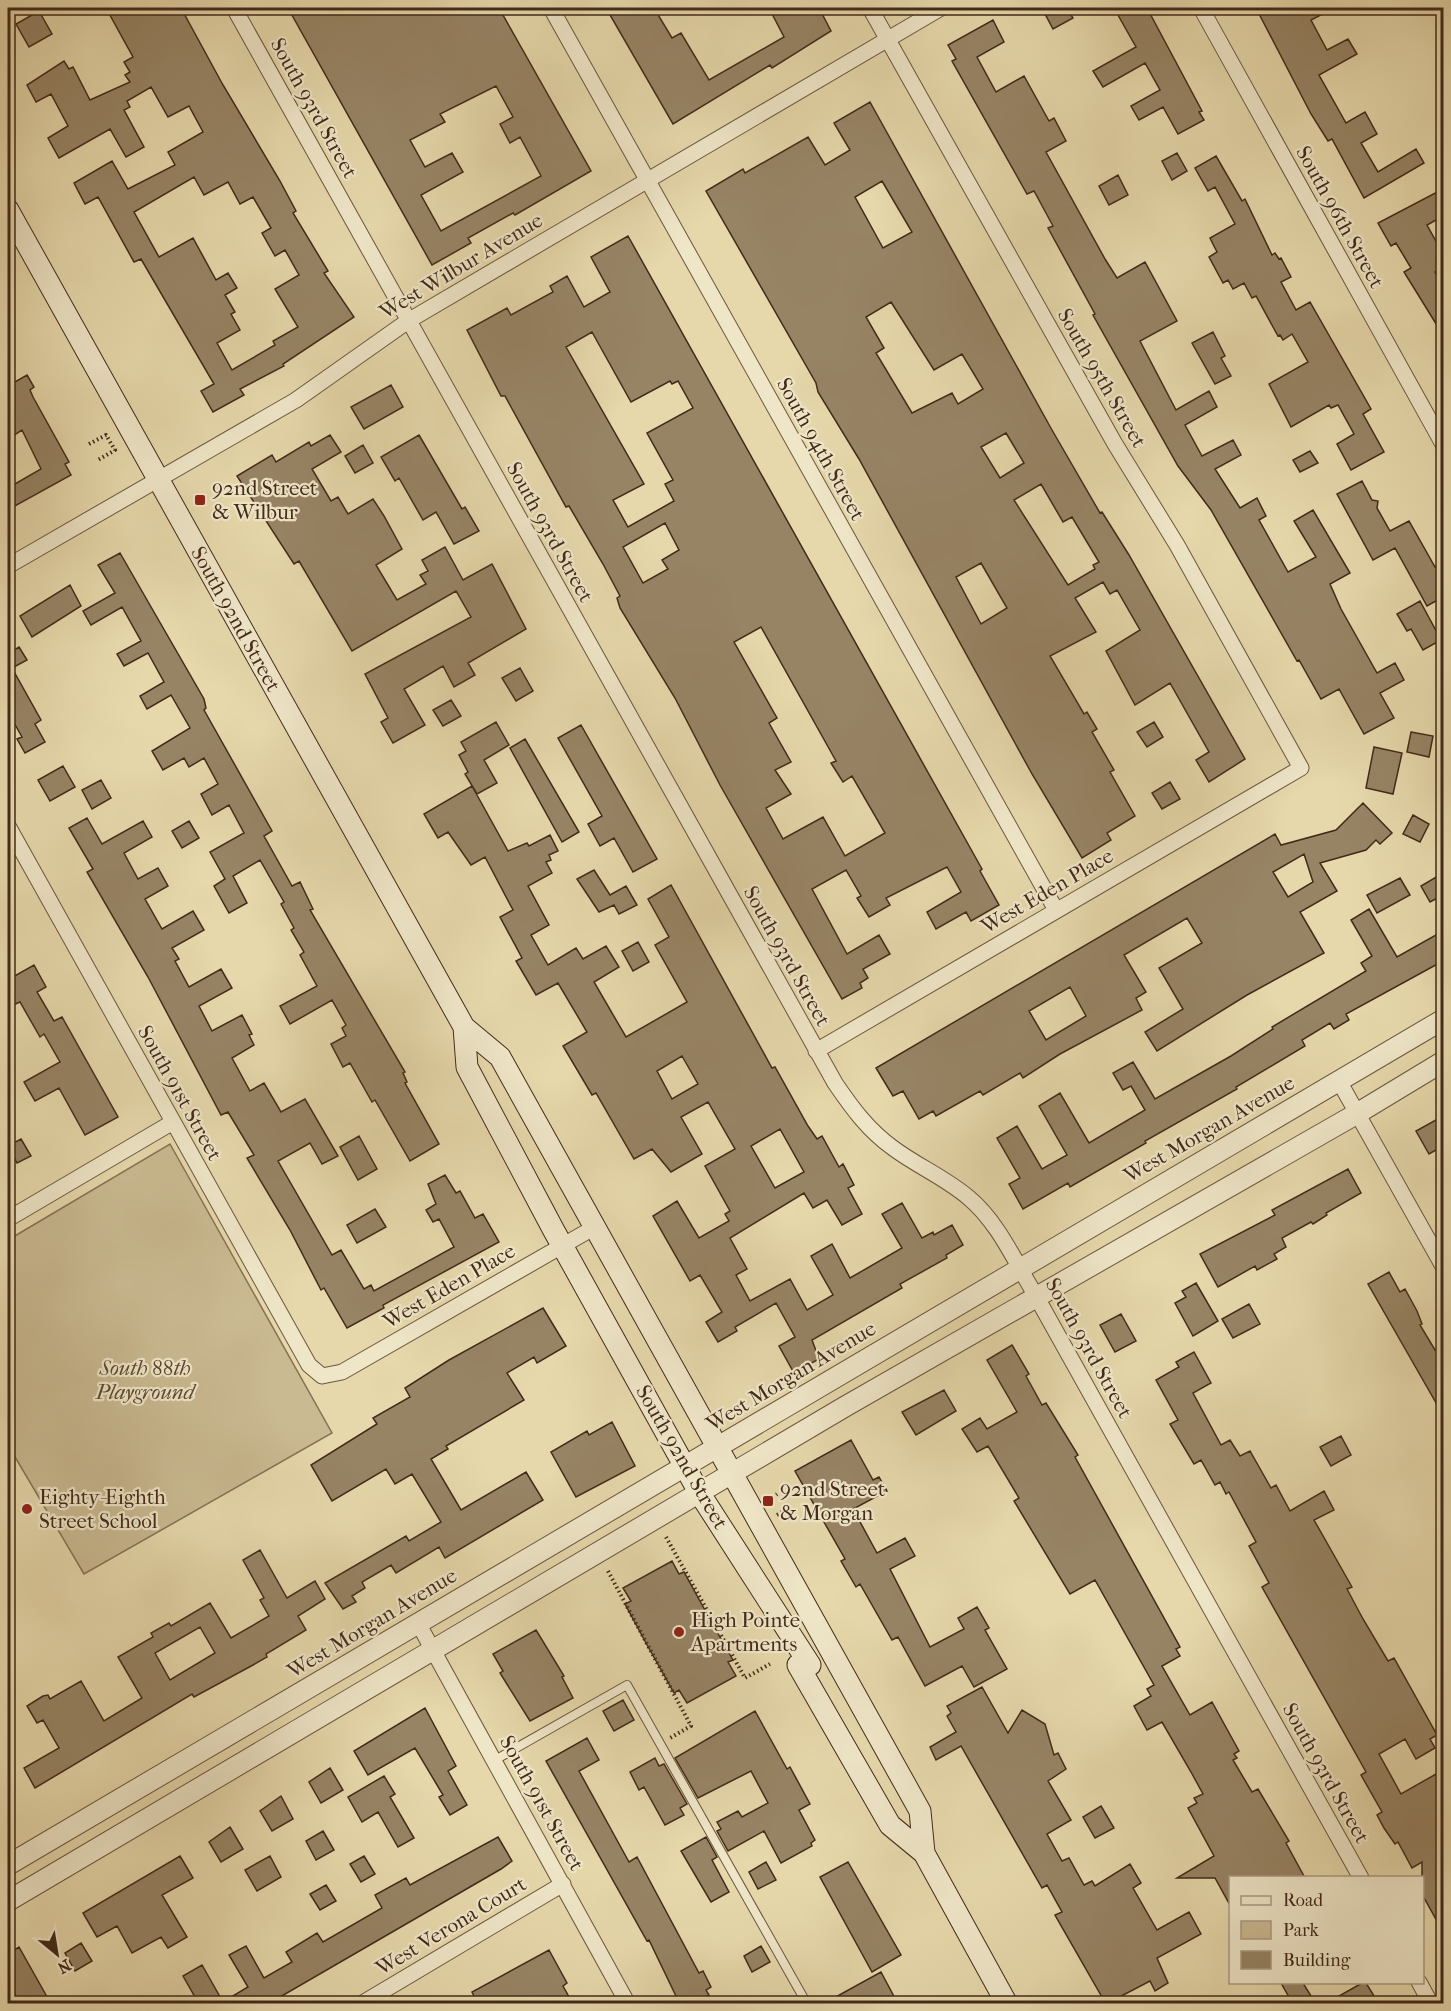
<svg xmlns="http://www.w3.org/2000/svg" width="1451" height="2011" font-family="'IM FELL French Canon',serif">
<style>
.green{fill:#caba92;stroke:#867256;stroke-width:1.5}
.building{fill:#978465;stroke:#422a1a;stroke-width:1.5;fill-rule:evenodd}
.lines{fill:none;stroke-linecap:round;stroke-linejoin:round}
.service-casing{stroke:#6b563e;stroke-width:10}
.minor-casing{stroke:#6b563e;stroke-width:17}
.tertiary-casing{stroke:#6b563e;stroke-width:22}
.secondary-casing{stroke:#422a1a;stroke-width:23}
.path{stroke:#422a1a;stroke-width:4;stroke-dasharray:1.5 3;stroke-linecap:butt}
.service{stroke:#efe6c8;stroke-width:8}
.minor{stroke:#efe6c8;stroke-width:15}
.tertiary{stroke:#efe6c8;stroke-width:20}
.secondary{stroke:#efe6c8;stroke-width:21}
.poi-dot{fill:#8f2418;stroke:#efe6c8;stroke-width:2}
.labels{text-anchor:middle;stroke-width:4.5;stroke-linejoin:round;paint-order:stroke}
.street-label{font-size:21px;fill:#422a1a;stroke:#efe6c8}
.poi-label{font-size:21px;fill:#422a1a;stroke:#efe6c8;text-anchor:start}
.park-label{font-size:21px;font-style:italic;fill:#5d4732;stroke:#efe6c8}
</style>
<rect width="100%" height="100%" fill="#e6d8ab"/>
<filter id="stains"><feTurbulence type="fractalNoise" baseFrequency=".00333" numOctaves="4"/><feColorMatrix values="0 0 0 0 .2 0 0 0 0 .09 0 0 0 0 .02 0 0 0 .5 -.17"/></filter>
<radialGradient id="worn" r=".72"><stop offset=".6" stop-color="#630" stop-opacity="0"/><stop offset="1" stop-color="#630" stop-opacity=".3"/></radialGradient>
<path class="green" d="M170 1144 332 1433 84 1574 8 1445V1240Z"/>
<path class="building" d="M106 8H181L223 85 280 181 296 211 293 213 328 271 324 273 354 317 283 364 284 366 240 389 244 395 213 412 201 391 214 384 141 259 134 262 98 197 85 204 74 183 112 161 128 189 175 165 168 152 203 132 189 106 168 117 151 87 127 101 130 107 124 110 144 147 126 157 110 129 59 158 48 138 68 126 51 94 36 102 27 85 64 61 69 69 73 67 90 100 130 82 125 75 130 72 124 62 133 57ZM194 177 204 195 228 182 240 204 253 197 271 228 262 233 275 256 285 250 299 275 275 289 298 327 273 341 275 345 232 370 217 343 240 330 231 314 235 312 225 295 237 288 228 273 216 280 193 238 159 257 134 212Z
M288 8H499L591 171 515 215 513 213 468 238 471 243 432 265ZM496 86 513 117 500 124 510 143 520 137 541 176 441 231 421 195 463 172 452 153 425 167 410 140 445 122 440 114Z
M606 8H654L672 38 681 33 709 80 784 37 769 8H819L831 31 772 68 770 65 673 124Z
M1052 8H1067L1073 18 1053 29 1044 12Z
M1114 8H1147L1202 111 1199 112 1204 120 1178 134 1163 107 1139 120 1131 106 1160 90 1145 63 1103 87 1093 71 1136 47Z
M1256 8H1334L1311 20 1327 50 1348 39 1357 54 1319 75 1346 123 1365 112 1377 134 1361 143 1378 172 1416 149 1424 163 1364 198 1332 139 1328 141 1311 114Z
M39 11 52 34 29 47 16 24Z
M993 20 1004 42 977 57 996 92 1024 76 1049 121 1054 118 1066 141 1046 152 1105 259 1117 278 1145 262 1177 321 1140 341 1176 410 1209 391 1217 407 1185 425 1202 456 1233 440 1241 455 1215 469 1240 508 1257 498 1266 516 1259 520 1288 572 1316 557 1294 521 1313 510 1350 573 1330 584 1341 609 1377 673 1395 663 1404 680 1380 693 1394 718 1364 734 1339 689 1321 699 1299 660 1297 661 1211 510 1178 466 1093 315 1095 314 1048 228 1053 226 1034 191 1027 194 952 61 956 59 948 45Z
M870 102 1052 430 1100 513 1102 512 1129 555 1245 759 1209 782 1196 760 1209 752 1170 683 1135 705 1106 651 1140 630 1117 590 1110 594 1103 582 1075 598 1096 632 1050 656 1084 714 1087 712 1097 729 1092 732 1114 770 1110 772 1135 816 1107 833 1111 840 1082 858 1032 774 859 459 818 392 816 383 706 191 743 169 745 173 808 137 825 165 850 150 834 123ZM882 181 912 232 883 248 855 197ZM891 302 934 370 962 354 983 389 958 404 952 393 912 413 876 353 884 348 866 317ZM1006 433 1024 463 1000 478 981 447ZM1041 484 1063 522 1072 517 1099 562 1093 565 1095 569 1068 585 1014 500ZM981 563 1007 608 981 624 956 577Z
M1177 153 1187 171 1172 180 1162 161Z
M1216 156 1242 201 1245 199 1272 255 1275 253 1279 259 1281 258 1291 277 1281 282 1296 310 1310 302 1371 409 1363 414 1384 452 1351 470 1337 444 1354 434 1338 405 1331 408 1329 405 1291 427 1269 384 1308 362 1292 334 1283 340 1280 335 1278 336 1256 296 1252 298 1244 283 1233 289 1228 280 1223 283 1209 257 1217 252 1210 238 1235 224 1215 187 1208 191 1195 168Z
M1118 175 1128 195 1109 205 1099 186Z
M1443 189V216L1427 225 1443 254V267L1435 272 1443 288V335L1404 272 1411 268 1396 243 1391 246 1378 223Z
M628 236 982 869 980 871 999 905 971 921 966 912 936 929 927 912 961 892 947 867 886 898 890 905 869 917 857 898 861 896 846 870 812 889 847 954 879 935 890 954 863 969 868 978 860 983 862 988 842 999 720 785 675 698 620 608 617 598 620 596 603 564 569 506 566 507 505 396H501L467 330 507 308 511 315 553 292 550 286 567 276 584 307 610 292 591 257ZM592 332 631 402 670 381 672 384 678 381 693 408 647 433 673 480 665 484 674 501 628 527 613 500 644 484 566 347ZM665 523 679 550 662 560 668 569 643 583 623 547ZM761 627 836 761 831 763 843 782 852 776 885 833 845 856 823 817 783 839 766 808 791 794 775 770 791 762 769 723 777 718 734 642Z
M1213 332 1225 356 1221 358 1231 376 1215 384 1192 343Z
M27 375 34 387 30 390 33 397 69 462 65 464 71 475 13 507 8 497V488L41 469 22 430 8 439V386Z
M391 385 403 407 364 429 351 407Z
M330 435 341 452 312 469 331 501 338 497 348 514 373 499 384 516 402 549 376 565 397 600 426 584 420 575 428 571 422 560 445 547 463 580 492 564 526 629 468 663 475 675 454 687 443 666 404 689 425 725 393 743 381 722 388 718 365 674 471 617 456 591 352 651 299 561 294 564 237 476 272 455 276 462 309 442 311 446Z
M419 435 462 509 465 507 479 531 454 544 436 512 423 520 399 478 395 481 381 457Z
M363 445 373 463 355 473 345 456Z
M1310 451 1318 463 1300 472 1293 460Z
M1362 481 1372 500 1378 501 1377 508 1390 531 1409 521 1435 567 1443 562V597L1427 606 1395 548 1373 560 1337 494Z
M120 553 204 699 206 708 204 710 272 831 264 836 292 886 300 882 313 909 310 910 405 1072 403 1073 407 1082 405 1083 439 1144 410 1161 375 1100 372 1102 350 1063 343 1067 331 1044 346 1036 342 1028 346 1025 332 1000 290 1024 280 1006 317 986 300 955 304 952 291 930 294 928 281 904 284 902 260 860 233 876 247 903 229 913 214 886 225 879 210 852 244 833 229 805 212 815 201 794 218 784 204 758 189 767 184 758 163 770 152 751 190 728 171 695 147 709 140 696 164 682 148 653 124 666 117 654 141 641 122 607 91 625 83 611 115 593 98 565Z
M70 585 81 606 32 637 20 616Z
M1420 601 1441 640 1423 650 1411 629 1407 631 1397 614Z
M19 647 27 660 12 668 41 720 35 724 45 742 25 753 17 739 22 737 8 712V654Z
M520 668 533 691 516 701 502 678Z
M451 700 461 716 443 726 433 710Z
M496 722 509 745 484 760 497 783 477 794 465 774 468 772 459 755 466 751 461 742Z
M1154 722 1163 737 1147 747 1137 732Z
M581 725 657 859 633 872 614 838 600 846 588 824 602 816 558 738Z
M1411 732 1433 736 1429 757 1407 752Z
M525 739 579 832 562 842 510 748Z
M1374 747 1402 753 1393 794 1366 788Z
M63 766 75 787 50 801 38 780Z
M101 780 111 798 92 809 82 790Z
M1170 782 1180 799 1162 809 1152 793Z
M472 786 508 851 527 843 529 846 550 835 558 851 549 855 551 860 546 862 552 873 528 886 549 925 531 935 548 965 576 948 583 959 606 946 619 967 594 982 626 1037 687 1002 655 945 669 937 648 899 671 885 772 1068 775 1067 808 1126 817 1139 822 1136 839 1167 843 1164 854 1185 848 1188 862 1214 842 1225 827 1200 813 1208 804 1193 730 1238 747 1269 736 1275 750 1301 790 1279 807 1310 833 1295 811 1256 832 1244 850 1278 902 1248 882 1214 902 1203 922 1238 933 1232 934 1235 952 1225 963 1245 946 1255 947 1258 900 1284 902 1288 812 1340 819 1359 794 1373 779 1346 795 1337 776 1303 735 1327 737 1331 718 1342 706 1322 722 1312 700 1275 690 1281 653 1216 677 1201 699 1238 729 1221 725 1214 730 1211 705 1166 735 1149 708 1102 681 1117 702 1154 671 1172 652 1149 634 1159 596 1093 592 1095 563 1046 587 1032 558 983 536 995 516 961 522 958 500 917 513 910 485 857 471 865 448 832 438 838 424 814ZM682 1056 698 1084 672 1099 657 1071ZM780 1129 804 1172 775 1188 751 1146Z
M1363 803 1392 833 1380 844 1376 840 1366 850 1320 863 1337 891 1300 912 1324 953 1247 995 1157 1051 1145 1032 1183 1009 1159 968 1202 943 1187 918 1124 955 1146 992 1136 998 1142 1010 1060 1054 1023 1078 1020 1073 983 1095 980 1091 936 1116 933 1111 919 1119 903 1091 893 1096 876 1068 1275 834 1281 845 1336 830ZM1304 854 1313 882 1288 897 1273 872ZM1070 987 1086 1016 1046 1040 1029 1011Z
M1413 815 1429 824 1420 842 1403 834Z
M87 818 102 844 143 821 152 837 124 853 138 879 158 868 168 886 145 899 162 929 193 911 204 930 172 948 179 959 175 961 189 987 221 969 232 988 199 1006 212 1031 242 1015 252 1034 249 1035 254 1045 232 1058 250 1091 264 1083 281 1112 305 1099 338 1156 322 1164 310 1143 278 1161 332 1255 341 1250 364 1289 371 1285 374 1291 454 1247 439 1219 433 1222 426 1210 436 1204 428 1184 445 1175 456 1193 460 1191 475 1218 483 1214 499 1242 383 1305 384 1308 347 1328 324 1288 321 1290 290 1230 247 1158 254 1155 228 1112 221 1115 148 977 87 872 93 869 69 828Z
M189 821 199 838 182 848 172 831Z
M594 870 610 895 626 886 637 905 619 914 614 905 599 912 577 879Z
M1443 873V895L1430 902 1421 886Z
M1400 878 1410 895 1377 913 1367 895Z
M1369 909 1397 957 1443 931V961L1346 1014 1349 1020 1334 1029 1330 1023 1302 1040 1305 1046 1236 1087 1237 1089 1145 1141 1146 1143 1070 1187 1068 1183 1023 1209 1009 1184 1020 1178 997 1138 1017 1126 1042 1169 1067 1155 1039 1106 1060 1093 1089 1143 1145 1110 1131 1086 1123 1090 1113 1073 1133 1062 1155 1099 1231 1056 1273 1029 1272 1027 1366 971 1361 963 1372 956 1351 920Z
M638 942 649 962 633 971 622 951Z
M34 965 46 987 37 992 54 1021 62 1017 118 1117 85 1135 59 1088 35 1101 24 1082 60 1062 44 1034 40 1037 20 1002 13 1005 8 995V988L14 984 11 978Z
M1443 1116V1146L1429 1154 1416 1131Z
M359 1136 377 1169 358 1180 340 1147Z
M21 1139 31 1156 17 1163 8 1146Z
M1348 1169 1361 1193 1326 1213 1327 1215 1313 1224 1311 1222 1282 1238 1286 1247 1274 1254 1277 1259 1257 1270 1255 1266 1218 1287 1200 1254 1275 1215 1272 1210Z
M375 1209 386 1227 357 1243 347 1225Z
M1389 1272 1400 1292 1405 1289 1417 1311 1422 1324 1420 1325 1435 1350 1437 1349 1443 1359V1415L1368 1284Z
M1196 1283 1218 1321 1193 1336 1175 1303 1186 1297 1182 1291Z
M1249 1304 1260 1324 1233 1338 1222 1319Z
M543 1308 566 1346 537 1363 534 1357 507 1373 524 1400 446 1446 448 1449 431 1459 461 1510 526 1472 543 1500 445 1558 439 1547 396 1573 391 1565 362 1582 365 1588 352 1596 356 1602 343 1609 325 1583 406 1536 409 1541 441 1522 412 1474 395 1484 386 1469 332 1501 311 1465 377 1424 373 1418 410 1397 405 1388 449 1360Z
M1121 1314 1136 1341 1115 1352 1100 1325Z
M1012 1345 1029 1374 1026 1376 1042 1405 1046 1403 1078 1455 1075 1457 1180 1647 1176 1649 1180 1656 1162 1666 1190 1715 1212 1702 1239 1751 1234 1754 1237 1758 1233 1760 1252 1792 1258 1789 1289 1841 1286 1843 1305 1878H1230V1905L1215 1878H1177L1214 1856 1188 1808 1197 1803 1194 1798 1203 1794 1191 1772 1162 1722 1147 1730 1134 1706 1151 1696 1147 1689 1154 1685 1095 1580 1070 1594 1014 1501 1019 1498 988 1446 977 1452 962 1429 980 1418 987 1429 1017 1412 987 1360Z
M1194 1352 1211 1383 1193 1393 1221 1445 1230 1440 1240 1456 1250 1451 1271 1488 1276 1485 1290 1511 1324 1491 1334 1510 1314 1520 1352 1587 1347 1589 1363 1619 1388 1661 1394 1658 1437 1735 1430 1739 1435 1748 1416 1759 1405 1739 1379 1754 1401 1794 1436 1774 1443 1788V1864L1438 1867 1443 1878V1932L1422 1894V1862L1412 1868 1398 1842 1395 1844 1384 1828 1377 1815 1382 1812 1361 1775 1366 1772 1262 1587 1269 1583 1249 1546 1256 1542 1229 1492 1226 1494 1220 1482 1215 1485 1201 1460 1194 1464 1170 1424 1178 1420 1156 1380 1179 1367 1176 1362Z
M944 1390 956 1411 916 1435 902 1412Z
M612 1422 635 1466 576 1497 551 1452 587 1431 589 1435Z
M1341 1436 1351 1455 1331 1466 1320 1447Z
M851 1440 873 1480 879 1477 887 1491 853 1509 877 1553 905 1538 915 1556 890 1569 930 1647 964 1629 958 1618 977 1607 989 1628 985 1630 1007 1669 974 1687 962 1666 925 1686 898 1637 892 1640 860 1584 856 1587 841 1561 845 1559 795 1471Z
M260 1550 287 1598 315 1581 325 1599 298 1616 306 1630 266 1654 267 1657 253 1665 194 1697 192 1694 35 1788 24 1768 59 1748 43 1720 37 1723 27 1706 43 1696 48 1695 50 1699 81 1681 104 1721 142 1698 118 1657 153 1637 151 1633 169 1623 171 1626 210 1603 231 1638 269 1616 260 1600 264 1598 243 1560ZM200 1627 215 1653 170 1680 155 1653Z
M672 1561 679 1574 684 1572 712 1623 733 1660 728 1662 736 1676 687 1703 679 1690 674 1693 646 1643 625 1604 631 1601 623 1588Z
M536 1630 564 1676 562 1677 573 1698 530 1721 500 1673 503 1671 493 1654Z
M982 1687 1008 1733 1022 1710 1045 1724 1054 1755 1058 1753 1066 1769 1048 1781 1071 1820 1047 1834 1062 1861 1069 1858 1084 1885 1092 1881 1095 1886 1130 1864 1141 1883 1133 1888 1157 1930 1189 1912 1201 1934 1157 1958 1168 1983 1155 1991 1150 1981 1106 2004 1055 1915 1062 1912 1047 1885 1042 1888 961 1746 936 1760 930 1747 956 1732 947 1716 951 1713 947 1706Z
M623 1700 634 1720 614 1731 603 1711Z
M425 1708 456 1766 448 1771 467 1805 450 1815 439 1797 443 1795 415 1748 368 1775 354 1751Z
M755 1711 787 1769 790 1767 810 1804 799 1810 815 1840 811 1843 812 1846 781 1863 764 1831 728 1851 717 1831 721 1829 717 1822 738 1811 742 1817 768 1803 751 1771 698 1798 675 1758Z
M587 1738 599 1760 579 1771 629 1862 637 1857 699 1973 703 1971 711 1987 706 1990 709 1995 692 2004H682L676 1996 649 1940 647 1941 546 1761Z
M655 1758 659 1766 664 1764 687 1804 680 1808 684 1815 665 1825 644 1787 639 1790 630 1772Z
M330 1768 343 1790 321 1803 309 1782Z
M384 1776 395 1794 390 1797 414 1838 398 1847 378 1812 362 1822 348 1797Z
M281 1796 293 1819 272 1831 260 1811Z
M1101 1806 1114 1828 1095 1838 1083 1817Z
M230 1827 243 1849 221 1862 209 1842Z
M323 1831 334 1850 316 1860 306 1841Z
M498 1837 512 1861 501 1869 268 2004H199L183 1976 202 1965 223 2002 248 1987 229 1955 246 1946 264 1978 292 1962 286 1952 317 1933 323 1942 382 1908 375 1895 406 1878 410 1885Z
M706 1837 717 1857 712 1860 729 1892 711 1902 681 1851Z
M180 1856 193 1878 162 1895 187 1937 168 1948 161 1937 132 1953 117 1926 97 1937 83 1913Z
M270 1856 281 1877 257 1891 245 1870Z
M364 1856 375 1874 361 1882 350 1864Z
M766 1862 776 1880 758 1889 749 1872Z
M848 1862 901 1955 872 1972 820 1877Z
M326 1885 336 1901 320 1910 310 1894Z
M81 1943 92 1961 75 1971 65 1953Z
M761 1946 770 1962 752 1972 744 1956Z
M19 1947 51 2004H20L8 1982V1954Z
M549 1950 567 1983 563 1986 573 2004H478L472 1992Z
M881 1972 898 2004H823Z
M1281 1983H1303L1316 2004H1293Z
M1362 1983H1366L1379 2004H1325Z"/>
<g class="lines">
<defs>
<path id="service" d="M495 1760 627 1685 807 2004"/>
<path id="minor" d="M234 8 835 1083C852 1108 868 1130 893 1148 917 1166 946 1178 969 1198 999 1223 1016 1264 1036 1296L1361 1878
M551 8 1056 910
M1201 8 1444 446
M8 566 296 400 408 321 941 8
M8 826 309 1365 322 1376 342 1372 595 1227
M816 1051 1301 768 1177 545 1115 444 870 8
M1339 1081 1444 1268
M8 1219 173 1122
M418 1623 628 2004
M1419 1982 1431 2004
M361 2004 563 1884"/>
<path id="tertiary" d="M8 1865 1444 1019
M8 1901 846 1406 1358 1113 1444 1061"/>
<path id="secondary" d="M8 210 464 1027 500 1057 920 1811 924 1853
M464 1027 467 1067 553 1229 700 1494 810 1665H798L890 1825 924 1853 1007 2004"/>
</defs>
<use href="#service" class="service-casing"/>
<use href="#minor" class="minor-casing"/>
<use href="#tertiary" class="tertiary-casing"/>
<use href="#secondary" class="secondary-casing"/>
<path class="path" d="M89 444 106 435 115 450 98 460
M769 1500 777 1494
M777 1515 786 1510
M666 1537 745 1678 770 1664
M608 1571 691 1726 670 1738"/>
<use href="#service" class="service"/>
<use href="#minor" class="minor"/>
<use href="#tertiary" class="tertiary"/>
<use href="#secondary" class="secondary"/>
</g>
<g class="poi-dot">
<rect x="194" y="494" width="12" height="12" rx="3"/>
<rect x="762" y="1495" width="12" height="12" rx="3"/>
<circle cx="27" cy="1509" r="6"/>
<circle cx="679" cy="1632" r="6"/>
</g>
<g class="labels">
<g class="street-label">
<text transform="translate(314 108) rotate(61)" y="7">South 93rd Street</text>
<text transform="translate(1340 217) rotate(61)" y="7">South 96th Street</text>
<text transform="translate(461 266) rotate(-31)" y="7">West Wilbur Avenue</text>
<text transform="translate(1102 378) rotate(60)" y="7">South 95th Street</text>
<text transform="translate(821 449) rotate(61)" y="7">South 94th Street</text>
<text transform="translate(550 532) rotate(61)" y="7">South 93rd Street</text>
<text transform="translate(236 619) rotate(61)" y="7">South 92nd Street</text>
<text transform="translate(1047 891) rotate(-30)" y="7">West Eden Place</text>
<text transform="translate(787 956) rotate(61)" y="7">South 93rd Street</text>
<text transform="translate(180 1093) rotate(61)" y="7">South 91st Street</text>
<text transform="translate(1209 1129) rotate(-30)" y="7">West Morgan Avenue</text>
<text transform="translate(449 1286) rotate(-30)" y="7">West Eden Place</text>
<text transform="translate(1089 1348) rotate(61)" y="7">South 93rd Street</text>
<text transform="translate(791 1376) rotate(-31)" y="7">West Morgan Avenue</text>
<text transform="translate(682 1457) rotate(60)" y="7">South 92nd Street</text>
<text transform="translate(372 1623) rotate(-31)" y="7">West Morgan Avenue</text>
<text transform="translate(1326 1773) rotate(61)" y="7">South 93rd Street</text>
<text transform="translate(542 1803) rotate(61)" y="7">South 91st Street</text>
<text transform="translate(451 1926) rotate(-31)" y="7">West Verona Court</text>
</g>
<g class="poi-label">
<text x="212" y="495">92nd Street<tspan x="212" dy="24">&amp; Wilbur</tspan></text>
<text x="780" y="1496">92nd Street<tspan x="780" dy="24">&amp; Morgan</tspan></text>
<text x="39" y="1504">Eighty-Eighth<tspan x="39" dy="24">Street School</tspan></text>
<text x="691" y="1627">High Pointe<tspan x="691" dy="24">Apartments</tspan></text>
</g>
<g class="park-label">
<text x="145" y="1375">South 88th<tspan x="145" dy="24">Playground</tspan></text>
</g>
</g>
<rect width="1451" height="2011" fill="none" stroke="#e6d8ab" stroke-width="30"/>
<rect x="9" y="9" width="1433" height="1993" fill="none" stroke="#422a1a" stroke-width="3"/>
<rect x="15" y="15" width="1421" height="1981" fill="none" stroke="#422a1a" stroke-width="1.5"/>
<rect x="1229" y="1876" width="195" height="108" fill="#efe6c8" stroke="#aa9b82" stroke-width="1.5"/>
<rect x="1241" y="1896" width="30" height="9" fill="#efe6c8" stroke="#aa9b82" stroke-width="1.5"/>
<text x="1283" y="1906" font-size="18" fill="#422a1a">Road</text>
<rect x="1241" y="1921" width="30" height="18" fill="#caba92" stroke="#aa9b82" stroke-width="1.5"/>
<text x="1283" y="1936" font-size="18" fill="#422a1a">Park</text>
<rect x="1241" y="1951" width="30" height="18" fill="#978465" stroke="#aa9b82" stroke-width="1.5"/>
<text x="1283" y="1966" font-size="18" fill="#422a1a">Building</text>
<g transform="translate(57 1954) rotate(150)" stroke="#efe6c8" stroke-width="4.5" paint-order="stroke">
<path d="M0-4.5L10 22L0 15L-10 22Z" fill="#422a1a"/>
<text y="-9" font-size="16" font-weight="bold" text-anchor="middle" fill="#422a1a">N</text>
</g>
<rect width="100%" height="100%" filter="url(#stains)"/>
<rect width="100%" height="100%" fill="url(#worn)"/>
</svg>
